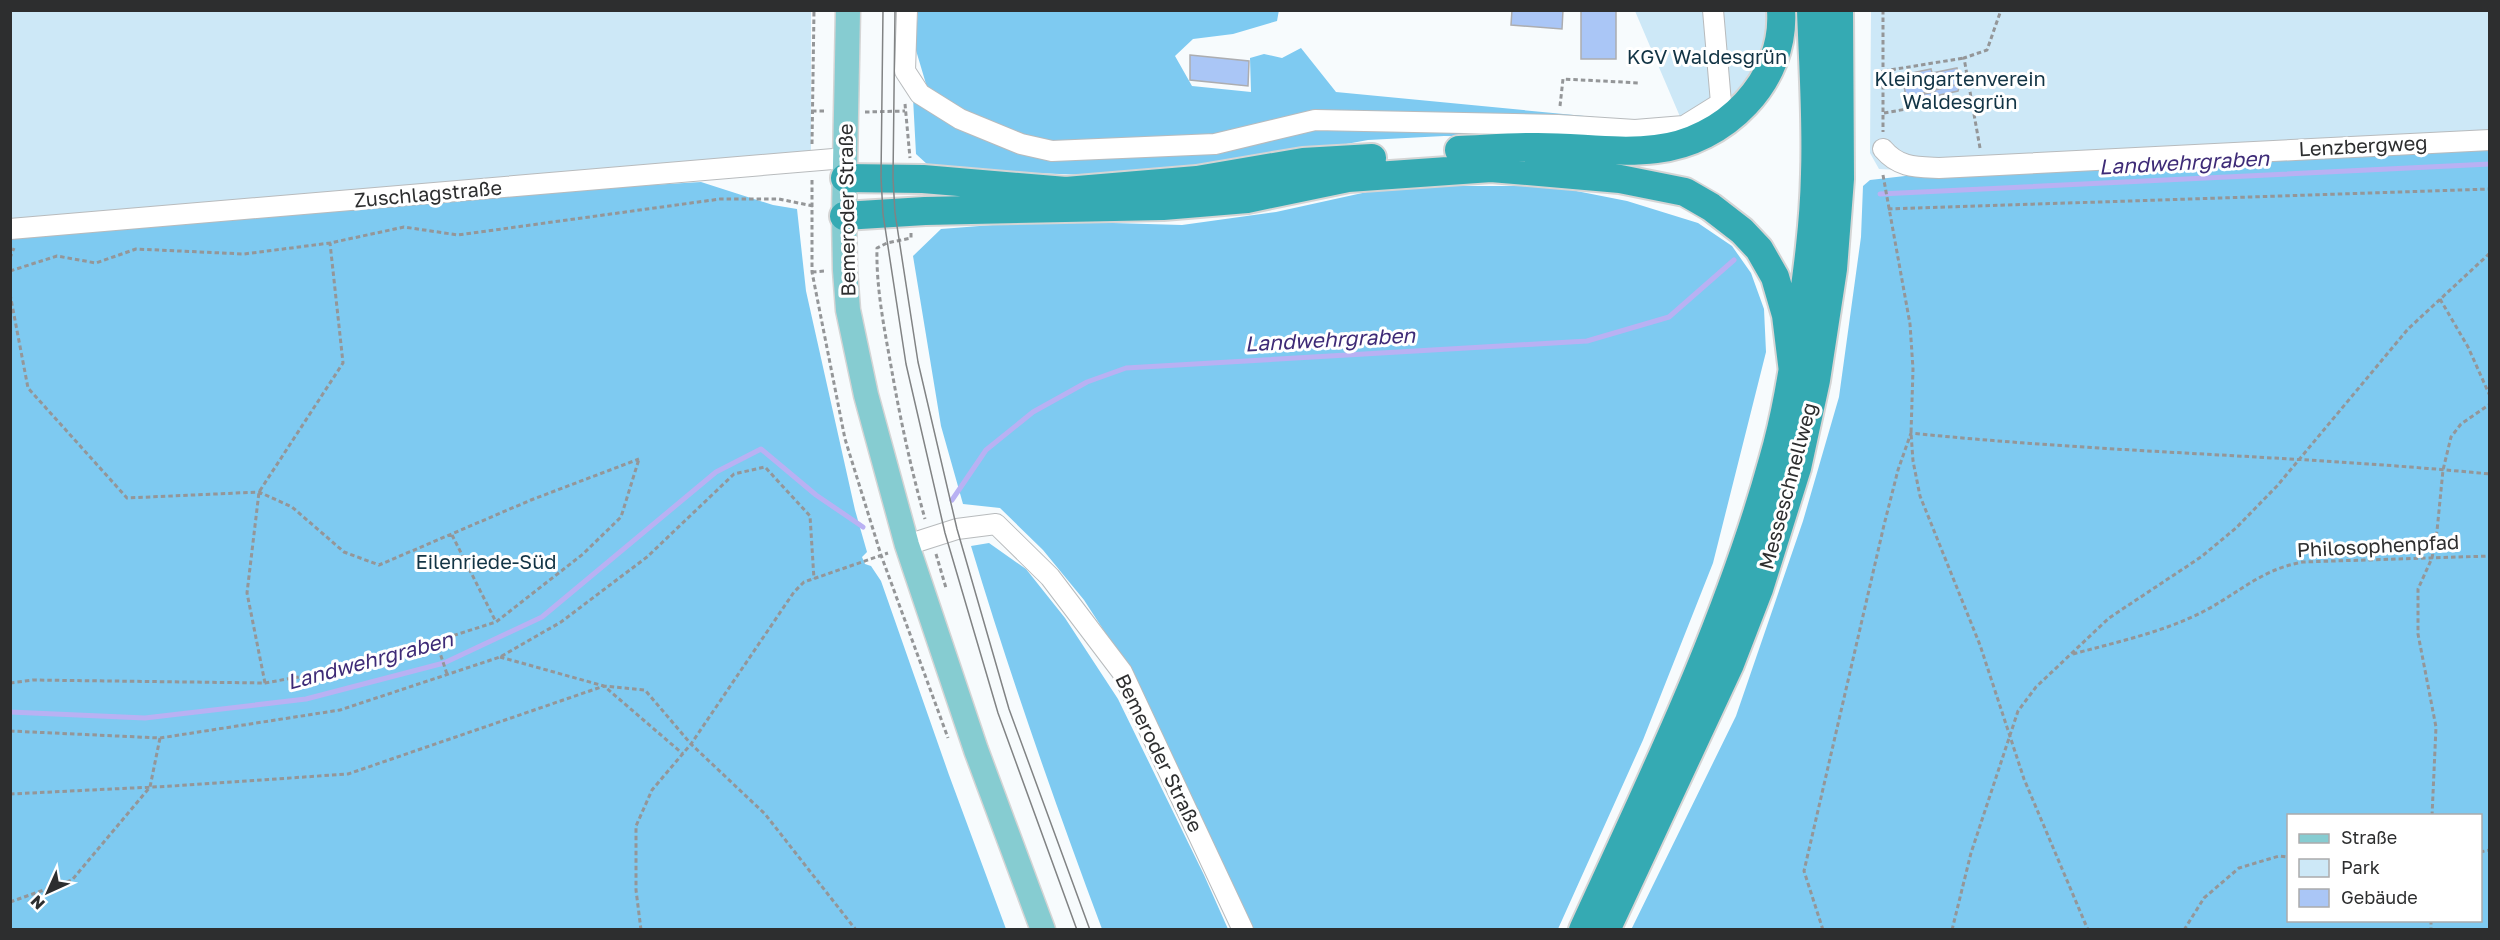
<svg xmlns="http://www.w3.org/2000/svg" width="2500" height="940" font-family="'Golos Text',sans-serif">
<style>
.green{fill:#cde8f7}
.forest{fill:#7ecaf1;fill-rule:evenodd}
.lines{fill:none;stroke-linecap:round;stroke-linejoin:round}
.stream{stroke:#b9b1f3;stroke-width:5}
.building{fill:#aac6f6;stroke:#acadb0;stroke-width:1.5}
.minor-casing{stroke:#b8bbbd;stroke-width:22}
.major-casing{stroke:#d5d5d5;stroke-width:27}
.highway-casing{stroke:#d5d5d5;stroke-width:32}
.path{stroke:#949698;stroke-width:3;stroke-dasharray:4.5 3;stroke-linecap:butt}
.minor{stroke:#fff;stroke-width:20}
.major{stroke:#86ccd1;stroke-width:24}
.highway{stroke:#35aab3;stroke-width:28}
.tram{stroke:#818384;stroke-width:1.5}
.labels{text-anchor:middle;stroke-width:6;stroke-linejoin:round;paint-order:stroke}
.park-label{font-size:20px;fill:#123445;stroke:#fff}
.street-label{font-size:20px;fill:#2d2e2f;stroke:#fff}
.water-label{font-size:21px;font-style:italic;fill:#3e2b77;stroke:#fff}
</style>
<rect width="100%" height="100%" fill="#f7fbfd"/>
<path class="green" d="M11 11H811V153L11 223Z
M1635 11H1768C1772 38 1750 90 1727 106 1714 115 1698 120 1684 126Z
M1871 11H2489V141L1940 172 1879 169 1870 153Z"/>
<path class="forest" d="M1279 10 1277 21 1233 34 1193 39 1175 56 1192 86 1251 92 1250 58 1264 54 1282 58 1301 48 1336 92 1626 120 1529 137 1444 136 1368 140 1249 162 1137 177 1034 173 928 165 916 154 913 98 929 94 915 47 918 11Z
M2489 141V929L1631 930 1736 716 1803 521 1839 397 1861 237 1863 186 1870 180 1940 172ZM2288 816H2480V920H2288Z
M701 182 773 205 797 209 806 291 855 510 867 552 862 557 865 564 871 566 881 581 949 775 1006 929 11 930V223Z
M1440 186H1551L1627 201 1698 223 1732 246 1751 273 1764 309 1766 352 1713 563 1643 740 1558 929H1249L1138 683 1084 600 1043 550 1000 508 963 504 941 426 913 256 941 229 1043 221 1182 225 1276 212 1376 190Z
M989 543 1026 569 1065 618 1118 699 1204 875 1228 929H1102C1055 803 1010 676 971 546Z"/>
<g class="lines">
<path class="stream" d="M1880 194 2490 164
M952 500 986 450 1033 412 1087 382 1126 368 1587 341 1669 317 1734 260
M10 712 145 718 306 699 444 663 542 617 716 472 761 449 816 495 863 527"/>
</g>
<path class="building" d="M1512 10H1563L1562 29 1511 25Z
M1581 11H1616V59H1581Z
M1190 55 1249 61 1248 86 1190 80Z
M1957 68 1960 84 1906 97 1902 75 1931 69 1932 73Z
M1960 84 1958 91 1935 96 1934 89Z
M1935 92 1936 101 1908 106 1906 97Z"/>
<g class="lines">
<defs>
<path id="minor" d="M907 10 905 71 920 94 960 119 1021 144 1052 151 1215 144 1315 120 1558 125 1635 130 1684 126 1721 103 1713 10
M1883 149C1899 168 1916 167 1939 168L2490 140
M10 229 845 158
M907 545 957 529 996 524 1050 577 1122 672 1243 930"/>
<path id="major" d="M848 10 844 216 845 270 848 310 866 395 907 545 976 750 1043 930"/>
<path id="highway" d="M1459 150C1484 149 1508 147 1532 147 1574 146 1615 154 1656 149 1724 142 1786 81 1781 10
M845 178 923 179 1066 191 1197 180 1303 162 1372 158
M844 216 925 211 1163 206 1247 199 1348 178 1491 168 1620 179 1685 192 1711 207 1742 231 1759 249 1775 277 1786 315 1793 372
M1583 930C1653 777 1728 623 1773 460 1786 416 1793 369 1800 323 1807 274 1814 224 1815 174 1817 120 1813 65 1811 10
M1606 930 1730 664 1759 589 1797 468 1816 380 1833 269 1840 179 1839 10"/>
</defs>
<use href="#minor" class="minor-casing"/>
<use href="#major" class="major-casing"/>
<use href="#highway" class="highway-casing"/>
<path class="path" d="M1883 10V132
M1884 71 1964 58
M905 104 910 158
M1560 106 1563 79 1640 83
M812 111H826
M865 112 905 111
M1884 113 1935 104
M812 144 814 10
M1980 148 1964 58 1987 50 2001 10
M1883 175 1910 324 1913 369 1911 433 1913 461 1920 496 1980 645 2024 779 2088 930
M812 180V272L845 439 881 555 948 738
M1888 209 2490 189
M911 233V238L887 243 877 248C876 287 884 327 891 366 900 418 911 469 925 519
M10 258 14 248
M10 271 57 256 96 263 136 249 244 254 330 243 404 227 458 235 720 199H779L813 206
M812 272 825 271
M10 294 28 388 127 498 259 492 292 507 344 552 379 565 531 500 639 459
M2440 299 2468 347 2490 396
M452 535 496 622
M936 554 946 588
M436 641 447 674
M2073 654C2113 643 2155 634 2192 617 2233 599 2257 570 2303 562L2490 556
M500 657 604 686 683 754
M10 683 33 680 265 683 354 667 496 622 583 554 621 517 639 459
M265 683 247 593 259 492 343 363 330 243
M10 731 160 738 340 710 500 657 561 622 647 557 734 474 765 467 810 516 814 579
M10 794 173 786 348 774 604 686 645 690 691 744 765 814 856 930
M2432 816 2436 727 2418 634V589L2432 558 2437 531 2443 470 2451 437 2461 424 2490 404
M2480 852 2490 850
M10 902 72 880 150 787 160 738
M2431 920V930
M641 930 636 890V826L652 790 691 744 794 592 804 582 888 553
M1823 930 1804 871 1884 525 1898 470 1911 433C2103 453 2297 455 2490 474
M1952 930 1971 853 2018 711 2036 687 2109 618 2201 557 2236 528 2277 486 2408 329 2490 253
M2184 930 2204 898 2239 868 2279 856 2288 857"/>
<use href="#minor" class="minor"/>
<use href="#major" class="major"/>
<use href="#highway" class="highway"/>
<path class="tram" d="M883 10 881 177 883 214 906 364 945 533 998 713 1077 930
M895 10 893 178 895 213 918 362 957 529 1009 709 1090 930"/>
</g>
<g class="labels">
<g class="park-label">
<text x="1707" y="64">KGV Waldesgrün</text>
<text x="1960" y="86">Kleingartenverein<tspan x="1960" dy="23">Waldesgrün</tspan></text>
<text x="486" y="569">Eilenriede-Süd</text>
</g>
<g class="street-label">
<text transform="translate(2363 146) rotate(-3)" y="7">Lenzbergweg</text>
<text transform="translate(428 194) rotate(-5)" y="7">Zuschlagstraße</text>
<text transform="translate(847 210) rotate(-91)" y="7">Bemeroder Straße</text>
<text transform="translate(1788 486) rotate(-75)" y="7">Messeschnellweg</text>
<text transform="translate(2378 546) rotate(-3)" y="7">Philosophenpfad</text>
<text transform="translate(1159 753) rotate(64)" y="7">Bemeroder Straße</text>
</g>
<g class="water-label">
<text transform="translate(2184 163) rotate(-3)" y="7">Landwehrgraben</text>
<text transform="translate(1330 340) rotate(-3)" y="7">Landwehrgraben</text>
<text transform="translate(370 661) rotate(-15)" y="7">Landwehrgraben</text>
</g>
</g>
<rect width="2500" height="940" fill="none" stroke="#2d2e2f" stroke-width="24"/>
<rect x="2287" y="814" width="195" height="108" fill="#ffffff" stroke="#ababac" stroke-width="1.5"/>
<rect x="2299" y="834" width="30" height="9" fill="#86ccd1" stroke="#ababac" stroke-width="1.5"/>
<text x="2341" y="844" font-size="18" fill="#2d2e2f">Straße</text>
<rect x="2299" y="859" width="30" height="18" fill="#cde8f7" stroke="#ababac" stroke-width="1.5"/>
<text x="2341" y="874" font-size="18" fill="#2d2e2f">Park</text>
<rect x="2299" y="889" width="30" height="18" fill="#aac6f6" stroke="#ababac" stroke-width="1.5"/>
<text x="2341" y="904" font-size="18" fill="#2d2e2f">Gebäude</text>
<g transform="translate(48 892) rotate(225)" stroke="#ffffff" stroke-width="4.5" paint-order="stroke">
<path d="M0-4.5L10 22L0 15L-10 22Z" fill="#2d2e2f"/>
<text y="-9" font-size="16" font-weight="bold" text-anchor="middle" fill="#2d2e2f">N</text>
</g>
</svg>
